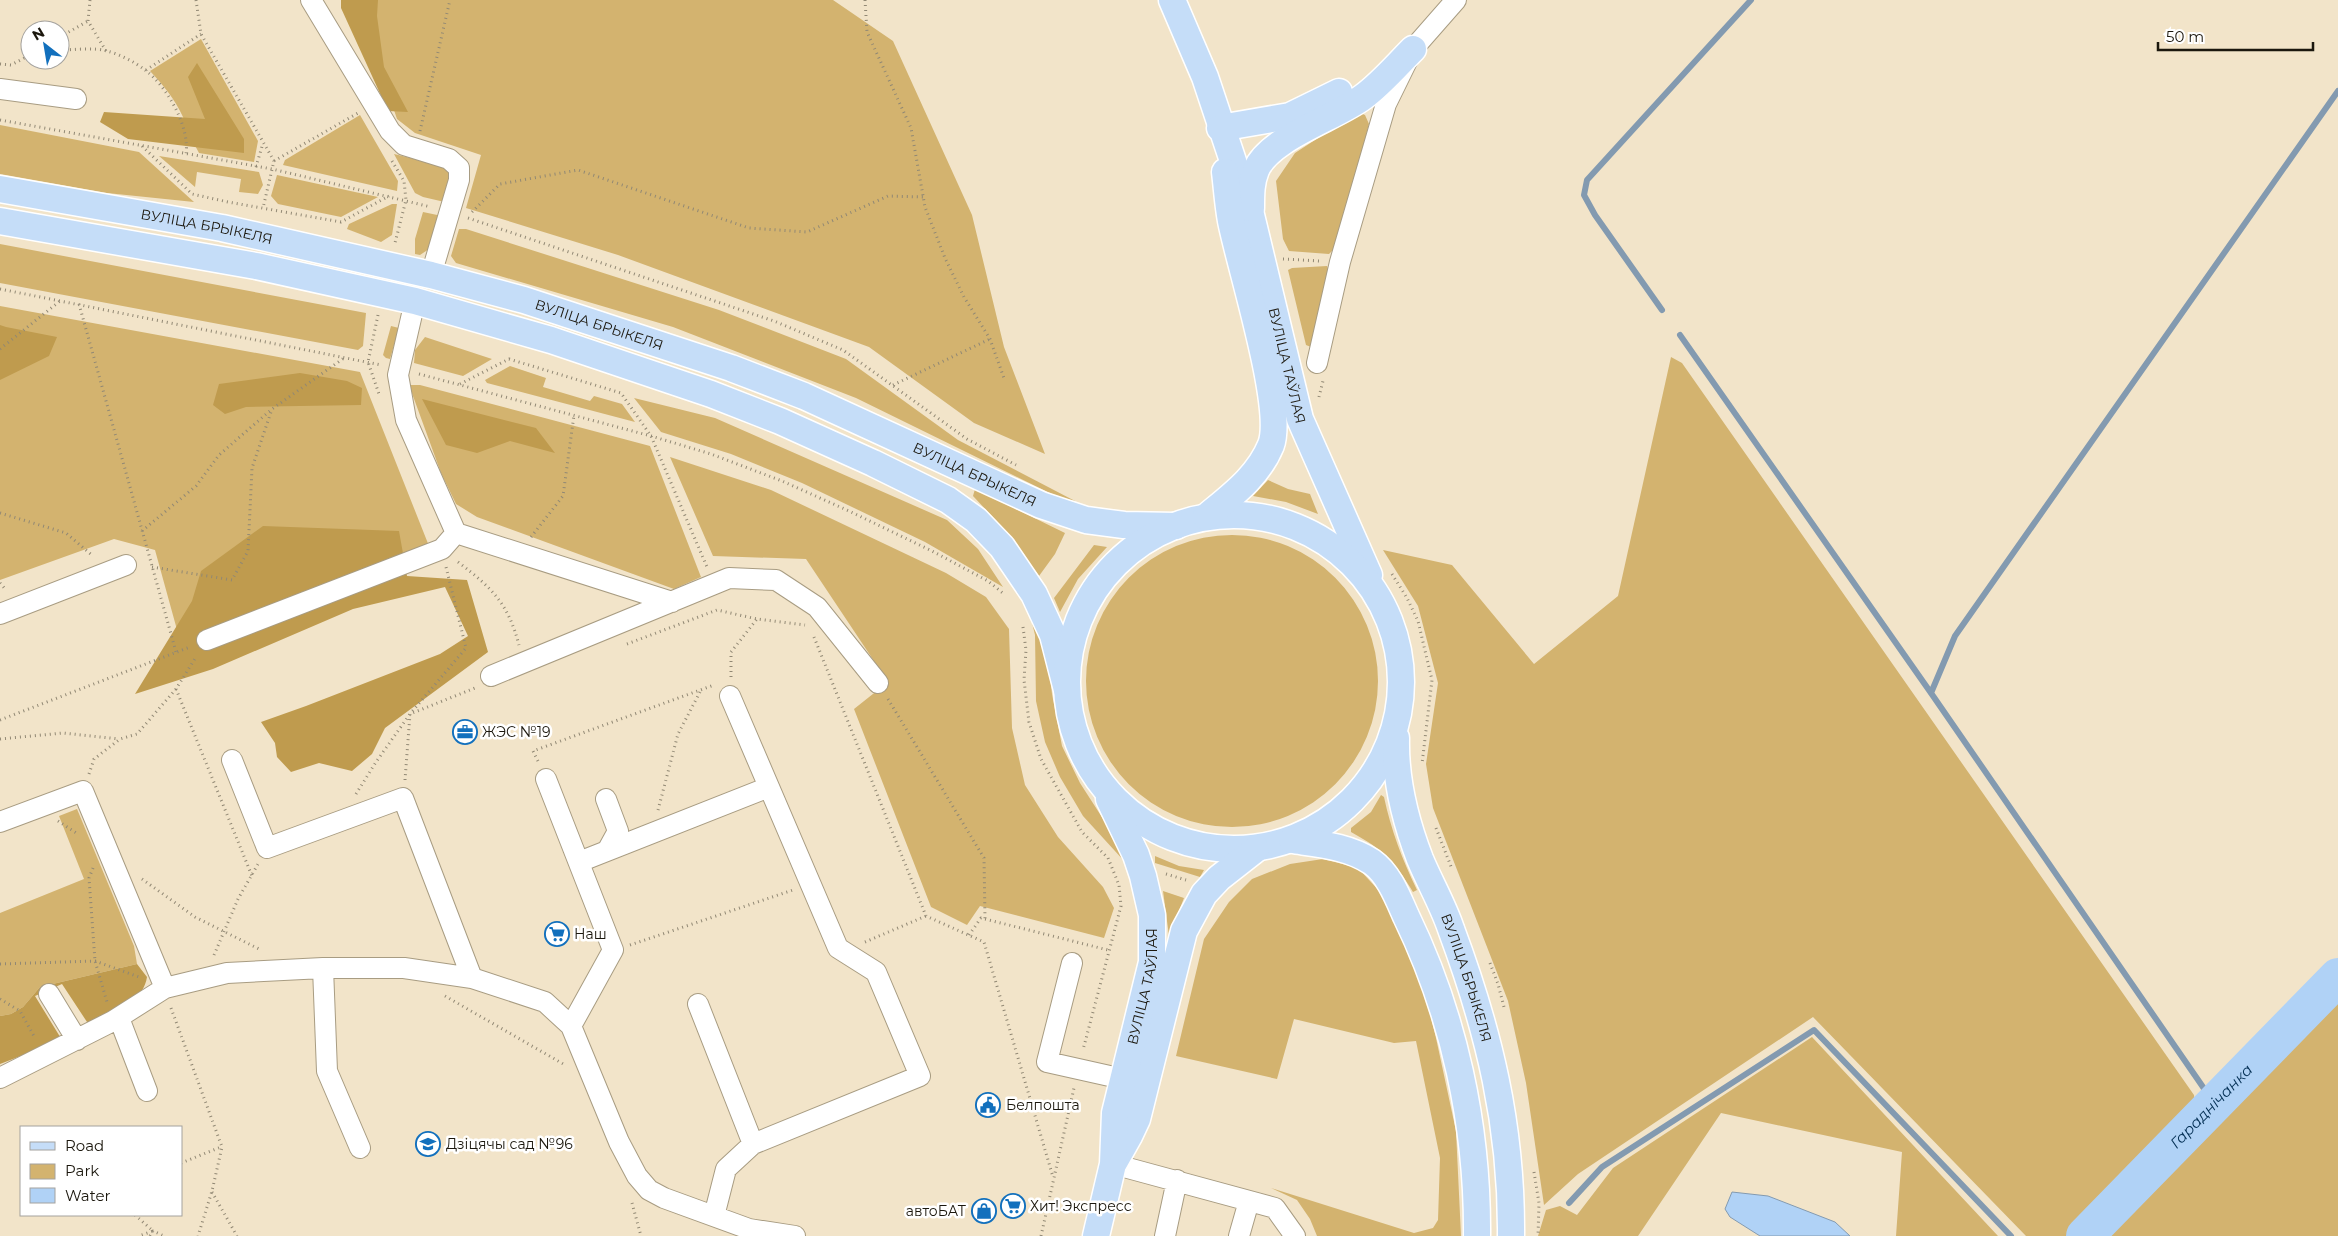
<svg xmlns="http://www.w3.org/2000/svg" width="2338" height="1236" font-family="Montserrat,sans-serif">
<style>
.green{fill:#d3b36f}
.forest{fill:#bf9b4e}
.water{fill:#b0d2f6;stroke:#839ab0}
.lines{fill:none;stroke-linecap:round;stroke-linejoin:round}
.stream{stroke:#839ab0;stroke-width:6}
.river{stroke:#b0d2f6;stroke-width:38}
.minor-casing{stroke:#a89c82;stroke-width:22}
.major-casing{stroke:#fff;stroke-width:29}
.path{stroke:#918874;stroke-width:3;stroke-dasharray:1 4;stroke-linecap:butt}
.minor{stroke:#fff;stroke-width:20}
.major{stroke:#c5ddf8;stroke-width:26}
.labels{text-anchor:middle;stroke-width:5;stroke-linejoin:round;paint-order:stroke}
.street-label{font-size:14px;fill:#1b170d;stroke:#fff}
.poi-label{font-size:14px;fill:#1b170d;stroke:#fff;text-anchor:start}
.water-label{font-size:15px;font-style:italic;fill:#032f54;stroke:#fff}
</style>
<rect width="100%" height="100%" fill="#f2e4c9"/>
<path class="green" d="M357 0H833L893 41 972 215 1004 347 1045 454 974 423 869 347 618 255 466 208 481 155 415 133 397 119Z
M201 39 258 141 254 162 199 153C192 141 188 129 183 117 175 99 163 85 150 71Z
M1358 112 1365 115 1369 124 1337 246 1329 254 1289 251 1283 239 1276 181 1295 153Z
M360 115 398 181 397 191 283 165 285 160Z
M0 125 139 152 194 202 107 193 0 174Z
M394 154 444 166 451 171 449 203 423 197 415 193Z
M159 156 259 172 263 185 258 194 239 192 241 179 197 172 195 187Z
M277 175 378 197 341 217 278 204 271 196Z
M392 204H397L392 235 381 242 347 229 349 224Z
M423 212 442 216 432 247 420 255 415 254V239Z
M459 229H466L719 310 846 359 958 440 1075 501 1058 497 856 398 673 327 456 263 451 256Z
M0 244 366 313 363 346 358 350 0 283Z
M1327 266 1330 274 1311 347 1306 345 1288 270 1292 268Z
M0 306 360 372 429 546 179 637 155 550 114 539 0 580Z
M391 326 399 328 390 359 386 358 383 355Z
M425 337 492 359 463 376 414 363 415 350Z
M1671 357 1682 363 2194 1095 2195 1106 2068 1236H2026L1813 1017 1578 1174 1544 1205 1526 1083 1508 1001 1433 808 1426 764 1438 683 1418 606 1383 550 1452 565 1534 664 1618 596Z
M510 366 546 378 543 387 590 401 594 396 622 404 635 422 487 383 485 380Z
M409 385H420L650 446 701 577 674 589 477 517 456 504 441 473Z
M634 398 715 418 947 520 978 549 1003 587 925 542 802 483 731 454 661 432Z
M670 457 771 490 946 573 986 597 1009 629 1012 728 1025 785 1058 837 1103 887 1114 908 1104 938 980 906 967 925 931 907 854 709 888 682 806 559 713 556Z
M1268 480 1288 489 1310 494 1318 514 1286 502 1253 496Z
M975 489 1065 533 1055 554 1039 576 1005 530 973 496Z
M1086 681a146 146 0 1 1 292 0a146 146 0 1 1-292 0Z
M1094 545 1107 547 1078 579 1060 612 1054 598Z
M1029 610 1046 637 1052 694 1062 746 1080 783 1107 825 1125 862 1083 816 1060 777 1045 742 1036 701 1035 635Z
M1381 795 1384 797C1391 830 1402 859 1417 890L1413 892C1393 859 1385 851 1351 832V828L1371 812Z
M77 809 134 946 137 964 40 987 23 1007 11 1014 0 1016V913L84 879 59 816Z
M1155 856 1179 866 1204 870 1200 877 1155 863Z
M1323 859 1358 868 1383 895 1406 941 1426 997 1436 1038 1456 1131 1461 1236H1317L1310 1219 1297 1200 1271 1188 1414 1233 1433 1228 1438 1220 1440 1158 1416 1041 1394 1043 1294 1019 1277 1079 1176 1056 1204 939 1229 902 1252 879 1290 864Z
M1163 891 1184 898 1169 936Z
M2338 993V1236H2104Z
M1812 1037 1998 1236H1896L1902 1152 1721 1113 1638 1236H1538L1546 1210 1560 1206 1577 1215 1613 1168Z"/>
<path class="forest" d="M341 0H378L377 16 384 67 408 112 388 111 341 8Z
M197 63 244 139V153L128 139 100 122 104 112 205 119 188 77Z
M0 325 6 327 57 337 49 356 0 380Z
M300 373 347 381 362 388 361 405 246 407 225 414 213 405 219 384Z
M422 399 536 428 555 453 510 441 477 453 446 445Z
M263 526 399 531 407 576 467 580 488 652 385 728 372 754 352 771 319 763 291 772 277 757 275 743 261 722 306 706 440 654 468 636 445 587 353 609 213 669 135 694 192 601 201 571Z
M137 964 147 977C143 1004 110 1013 89 1025L62 984 35 996 62 1040 0 1064V1016L11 1014 23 1007 40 987Z"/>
<path class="water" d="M1732 1192 1768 1196 1835 1222 1850 1236H1760L1730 1217 1725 1209Z"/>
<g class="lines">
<path class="stream" d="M1662 310 1595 215 1584 195 1587 180 1751 0
M1680 335 1931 693 2214 1103
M1931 693 1955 636 2338 91
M1569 1203 1602 1167 1814 1030 2011 1236"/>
<path class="river" id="s1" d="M2085 1236 2338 977"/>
<defs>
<path id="minor" d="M311 0 390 131 404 145 449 159 459 168V180L431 275
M0 89 76 99
M415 301 398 375 406 420 456 533
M1317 363 1340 262 1386 104 1413 49 1456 0
M0 614 126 565
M207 640 442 549 456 533 672 602
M491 676 729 578 776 580 817 607 878 683
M232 760 267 848 403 798 472 978
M546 779 613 950 571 1026
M606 799 618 831 607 851
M0 822 83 791 165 988
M579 862 769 787
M1072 963 1047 1062 1123 1079
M323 968 327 1071 360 1148
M49 994 77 1040
M698 1004 753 1144
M119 1018 147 1091
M0 1078 113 1021 165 988 227 973 323 968H404L472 978 545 1002 571 1026 619 1142 637 1176 649 1190 664 1198 749 1229 795 1236
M1113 1164 1275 1208 1295 1236
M714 1216 726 1169 753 1144 920 1076 876 972 838 948 730 696
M1165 1236 1177 1180
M1239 1236 1249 1201"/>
<g id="major">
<path id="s2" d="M1172 0 1205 77 1251 215 1300 419 1369 575"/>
<path d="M1220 128 1290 116 1339 92"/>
<path id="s3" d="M0 189 222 228 431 275 524 300 731 368 804 396 1041 505 1086 520 1124 525 1176 526"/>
<path d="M1251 208C1251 194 1251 182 1256 170 1269 138 1335 118 1363 97 1381 84 1397 65 1413 49"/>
<path d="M0 221 256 266 415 301 551 340 711 394 780 421 873 463 948 500 976 520 1002 547 1034 594 1053 635 1067 690"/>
<circle cx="1234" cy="682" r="167"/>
<path d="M1206 517C1231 496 1258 477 1271 445 1285 407 1240 267 1231 221 1228 205 1227 188 1225 172"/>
<path id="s4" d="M1396 738C1395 780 1405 820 1420 859 1430 883 1443 905 1451 929 1489 1031 1512 1126 1511 1236"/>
<path d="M1292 840C1319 844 1348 846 1372 862 1389 874 1398 898 1406 916 1454 1015 1478 1126 1477 1236"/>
<path d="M1115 1161 1129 1136 1137 1119 1184 931 1204 894 1219 878 1256 849"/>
<path id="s5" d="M1096 1236 1113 1164 1115 1113 1152 962V915L1143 876 1136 855 1109 799"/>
</g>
</defs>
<use href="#minor" class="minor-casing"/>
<use href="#major" class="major-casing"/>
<path class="path" d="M90 0 88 21 106 51
M196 0 201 34 274 161 263 208
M865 0 867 32 911 128 925 207 945 258 964 297 990 339 1005 381
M60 37 88 21
M60 50C74 50 93 47 107 51 119 54 135 62 145 70 167 86 190 127 186 154
M0 64 11 65 30 55
M146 70 201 34
M0 120 272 169 431 207
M420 131 450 0
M142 146 192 194 228 202 341 222 389 196
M274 161 358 113
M392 161 404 181 406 200 395 243
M256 167 263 143
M472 212 500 184 578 170 749 228 807 232 888 196 923 197
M468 218 774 321 843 350 967 439 1016 465
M1283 259 1320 261
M0 289 381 365
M79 304 176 652
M378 315 368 362 379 394
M0 349 60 301
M419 374 651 436 711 454 782 481 849 511 932 551 988 581 1004 594
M460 384 509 359 621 393 651 436 707 567
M893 385 990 339
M1319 397 1323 381
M0 513 66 533 93 556
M142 531 196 486 219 455 272 409 344 358
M531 537 563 496 574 415
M458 562C492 588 508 603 519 645
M152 567 232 580 248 551 252 468 272 409
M1392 574 1407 598 1418 621 1432 680 1422 764
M0 583 6 590
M1023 627 1026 650 1024 680 1029 722 1041 759 1082 832 1108 858 1119 885 1121 906 1083 1050
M814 637 926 916 984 942 1053 1177
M627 644 717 610 757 619 805 625
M731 677V652L757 619
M176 689 252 876
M888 699 984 858 985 919
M0 720 190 647
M0 739 63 733 119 739
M538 761 533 751 714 685
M89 774 94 759 120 739 137 734 176 689 196 657
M405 780 410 714 466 648 446 567
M356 794 376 762 410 714 475 688
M658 810 678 734 701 690
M58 821 78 834
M1436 828 1452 869
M93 868 89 878 95 961 107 1002
M1166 874 1186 880
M142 879 195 917 261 950
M969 935 981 918 1108 950
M865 942 926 916
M630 945 793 890
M214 955 238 899 258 864
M1490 963 1498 984 1504 1007
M0 964 95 961 139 977
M445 996 565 1065
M0 999 20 1011 35 1038
M171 1008 222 1147 212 1191 198 1236
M181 1163 221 1147
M1534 1172 1539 1203 1538 1236
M212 1192 237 1236
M632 1203 641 1236
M135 1215 153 1231 139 1236
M150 1236 153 1231 164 1236
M1041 1236 1074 1088"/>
<use href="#minor" class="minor"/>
<use href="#major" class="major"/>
</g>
<defs>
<symbol id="office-ring" viewBox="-11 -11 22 22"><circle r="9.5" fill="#fff" stroke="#1270bd" stroke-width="1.5"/><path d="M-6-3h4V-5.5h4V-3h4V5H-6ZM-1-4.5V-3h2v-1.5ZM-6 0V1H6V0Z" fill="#1270bd"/></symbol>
<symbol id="supermarket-ring" viewBox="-11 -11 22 22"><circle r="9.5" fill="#fff" stroke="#1270bd" stroke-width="1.5"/><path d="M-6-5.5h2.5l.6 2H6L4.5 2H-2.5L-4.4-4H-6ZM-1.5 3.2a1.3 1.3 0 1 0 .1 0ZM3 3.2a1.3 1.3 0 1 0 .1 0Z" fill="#1270bd"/></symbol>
<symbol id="civic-ring" viewBox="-11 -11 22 22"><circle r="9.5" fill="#fff" stroke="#1270bd" stroke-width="1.5"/><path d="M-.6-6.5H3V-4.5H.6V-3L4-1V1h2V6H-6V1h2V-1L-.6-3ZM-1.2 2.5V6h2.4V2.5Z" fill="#1270bd"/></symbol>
<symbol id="school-ring" viewBox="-11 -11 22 22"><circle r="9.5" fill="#fff" stroke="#1270bd" stroke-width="1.5"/><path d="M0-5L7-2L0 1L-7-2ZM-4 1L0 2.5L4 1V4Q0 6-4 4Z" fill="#1270bd"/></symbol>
<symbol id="shop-ring" viewBox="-11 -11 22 22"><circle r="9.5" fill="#fff" stroke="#1270bd" stroke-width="1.5"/><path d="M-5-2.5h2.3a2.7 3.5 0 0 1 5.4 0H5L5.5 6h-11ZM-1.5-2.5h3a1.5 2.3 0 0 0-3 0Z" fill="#1270bd"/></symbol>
</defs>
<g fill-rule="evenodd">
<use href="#office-ring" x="451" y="718" width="28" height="28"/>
<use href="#supermarket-ring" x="543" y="920" width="28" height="28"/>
<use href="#civic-ring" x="974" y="1091" width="28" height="28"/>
<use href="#school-ring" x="414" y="1130" width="28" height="28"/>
<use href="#supermarket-ring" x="999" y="1192" width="28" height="28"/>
<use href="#shop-ring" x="970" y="1197" width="28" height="28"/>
</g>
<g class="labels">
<g class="street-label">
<text dy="5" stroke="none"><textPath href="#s3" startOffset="210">ВУЛІЦА БРЫКЕЛЯ</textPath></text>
<text dy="5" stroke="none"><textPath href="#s3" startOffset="615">ВУЛІЦА БРЫКЕЛЯ</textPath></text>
<text dy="5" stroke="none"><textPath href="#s2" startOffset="384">ВУЛІЦА ТАЎЛАЯ</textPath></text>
<text dy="5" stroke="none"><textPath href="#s3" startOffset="1020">ВУЛІЦА БРЫКЕЛЯ</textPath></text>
<text dy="5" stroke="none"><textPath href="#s4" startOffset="252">ВУЛІЦА БРЫКЕЛЯ</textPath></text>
<text dy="5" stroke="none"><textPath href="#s5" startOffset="255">ВУЛІЦА ТАЎЛАЯ</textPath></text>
</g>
<g class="poi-label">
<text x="482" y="737">ЖЭС №19</text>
<text x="574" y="939">Наш</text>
<text x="1006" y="1110">Белпошта</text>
<text x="446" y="1149">Дзіцячы сад №96</text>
<text x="1030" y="1211">Хит! Экспресс</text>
<text x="966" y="1216" text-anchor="end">автоБАТ</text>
</g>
<g class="water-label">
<text dy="5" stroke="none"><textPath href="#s1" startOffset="181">Гараднічанка</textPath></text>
</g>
</g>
<rect x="20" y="1126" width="162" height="90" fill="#ffffff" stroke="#a4a29e"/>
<rect x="30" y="1142" width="25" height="8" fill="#c5ddf8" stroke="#a4a29e"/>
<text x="65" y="1151" font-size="15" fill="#1b170d">Road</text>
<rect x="30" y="1164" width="25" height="15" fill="#d3b36f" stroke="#a4a29e"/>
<text x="65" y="1176" font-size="15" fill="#1b170d">Park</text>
<rect x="30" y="1188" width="25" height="15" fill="#b0d2f6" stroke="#a4a29e"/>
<text x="65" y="1201" font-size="15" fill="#1b170d">Water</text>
<g transform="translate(45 45) rotate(329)"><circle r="24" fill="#ffffff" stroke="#a4a29e"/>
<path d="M0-4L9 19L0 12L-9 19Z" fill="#1270bd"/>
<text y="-8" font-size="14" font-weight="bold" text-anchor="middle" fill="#1b170d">N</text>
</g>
<path d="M2158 42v8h155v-8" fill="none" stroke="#1b170d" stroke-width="2.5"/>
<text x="2166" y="42" font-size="15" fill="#1b170d" stroke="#ffffff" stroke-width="4" paint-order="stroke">50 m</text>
</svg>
